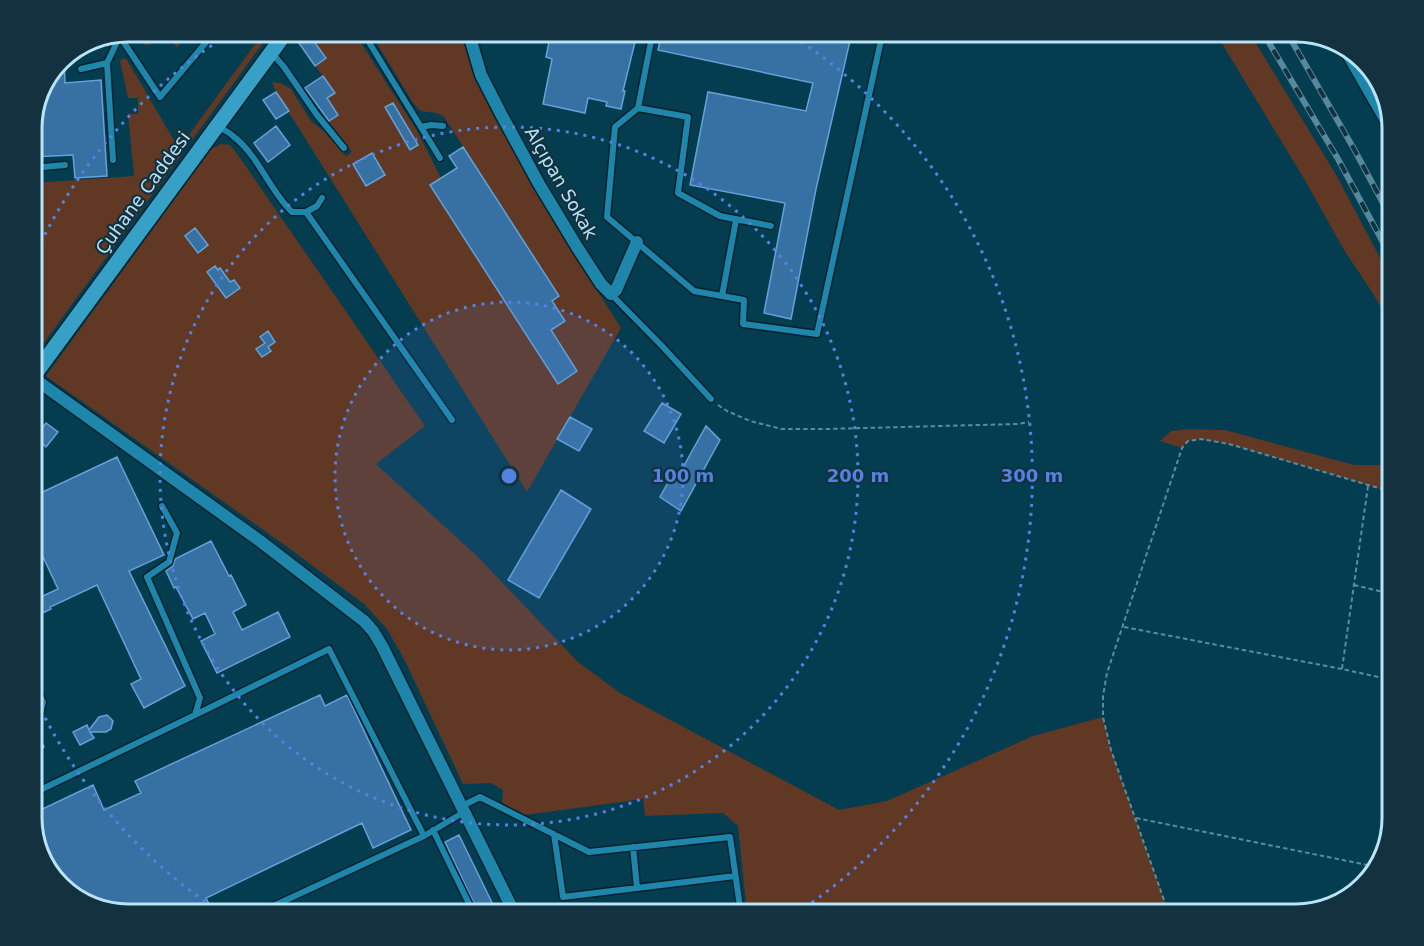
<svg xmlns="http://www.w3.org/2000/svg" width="1424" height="946" font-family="'DejaVu Sans',sans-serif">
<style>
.green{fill:#603823}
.building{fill:#3770a2;stroke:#64a2d9;stroke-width:1.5}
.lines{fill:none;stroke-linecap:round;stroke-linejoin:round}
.lane-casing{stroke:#04222e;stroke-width:9}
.street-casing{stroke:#04222e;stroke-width:15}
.secondary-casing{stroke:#04222e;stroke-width:18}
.primary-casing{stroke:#04222e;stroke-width:18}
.path{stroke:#598c9f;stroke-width:2;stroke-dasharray:4.5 3;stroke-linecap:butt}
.lane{stroke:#1d86aa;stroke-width:6}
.street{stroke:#1d86aa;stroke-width:12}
.secondary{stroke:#1d86aa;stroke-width:15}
.primary{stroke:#36a0c7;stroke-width:15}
.rail-casing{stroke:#56899c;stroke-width:6}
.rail{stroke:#13313e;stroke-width:4;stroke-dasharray:11;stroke-linecap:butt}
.ring{fill:none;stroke:#5382e3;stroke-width:3;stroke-dasharray:3 6}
.labels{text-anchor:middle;stroke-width:4.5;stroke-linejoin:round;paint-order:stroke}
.street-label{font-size:18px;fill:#b8e4f7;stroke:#13313e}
.rim{fill:none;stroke:#b8e4f7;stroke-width:3}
.centre{fill:#5382e3;stroke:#13313e;stroke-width:3}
.ring-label{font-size:18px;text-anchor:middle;font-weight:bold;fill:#5382e3;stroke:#13313e;stroke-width:4.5;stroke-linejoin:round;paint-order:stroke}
</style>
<rect width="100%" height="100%" fill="#053d50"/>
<path class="green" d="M145 32 146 31 195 32 176 47 167 33 149 45H144L138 36Z
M257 32H271L192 140 188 136 261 36Z
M303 32H354L416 129 441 178 430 186 558 384 577 371 551 330 565 321 552 301 559 296 444 117C441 115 438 113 435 113 421 110 424 116 413 103L370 32H462L470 63 478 85 524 171 567 243 621 328 527 492 276 92 272 82 281 83 291 89 311 121 330 136 346 156 352 152 304 89 323 76 296 41Z
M1215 32H1249L1338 178 1392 281V328L1374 295 1344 250 1306 182Z
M123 58 127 60 182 154 32 359V183L134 176 128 114H138V98H128L120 61Z
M221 144 230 145 238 155 425 426 376 464 477 556 577 661 620 693 839 810 887 801 1033 736 1103 717 1111 750 1169 914H747L738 826 723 813 645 816 643 799 525 815 506 807 502 802 503 790 491 783 463 784 405 661 387 629 364 604 286 546 46 376 211 149Z
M1189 429 1225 430 1354 465H1392V492L1229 444 1201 439 1188 441 1182 448 1160 441 1171 431Z"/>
<path class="building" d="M551 32H617L616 38 635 42 623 91H625L621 109 606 106 607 102 588 98 585 113 543 104 552 59 546 57Z
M662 32H852L816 189 791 319 764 313 785 203 690 185 708 92 806 111 813 83 658 50Z
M310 36 326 58 315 66 299 43Z
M64 58 65 83 101 80 107 176 75 178 73 155 32 157V122L60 60Z
M323 76 335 93 327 98 338 115 329 121 305 88Z
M276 92 289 111 276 119 263 100Z
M393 103 418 145 410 150 385 107Z
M276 126 290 145 268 162 254 143Z
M463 147 559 296 552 301 565 321 551 330 577 371 558 384 430 185 457 168 449 156Z
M372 153 385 175 366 186 353 164Z
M195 228 208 245 198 253 185 236Z
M215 266 218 270 220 268 230 282 234 280 240 288 226 298 207 272Z
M268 331 275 342 268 347 271 351 262 357 256 349 265 343 260 337Z
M662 403 681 414 664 443 644 431Z
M570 417 592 429 579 451 557 439Z
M46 423 58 432 46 447 35 437Z
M706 426 720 440 681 511 660 497 671 477 676 480Z
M117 457 164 555 129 571 185 686 144 708 131 684 141 679 97 585 50 607 51 609 32 618V601L58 589 32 533V497Z
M561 490 591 509 539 598 508 580Z
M211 541 229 576 231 575 246 605 233 612 242 630 278 612 290 637 217 673 201 641 215 634 205 613 193 619 176 587 174 588 166 571 173 566 175 559Z
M320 695 325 706 347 695 411 830 373 848 362 823 206 898 213 912 207 915H195L191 904 169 915H128L74 898 44 866 32 824V814L93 785 104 810 141 793 135 781Z
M107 715 113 721 111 729 106 732H90L94 738 80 745 73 732 87 725 89 730 99 717Z
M32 726H34L44 747 32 753Z
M459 835 498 915 479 914 445 842Z"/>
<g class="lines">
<defs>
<path id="lane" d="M362 31 440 158
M653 31 638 108 688 117 678 193 720 216 771 226
M119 35 160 97 213 34
M272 53 284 67 317 115 344 148
M107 63 113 160
M81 69 107 63 120 36
M638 108 615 127 607 217 694 291 744 300 743 324 817 334 883 31
M217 126C222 129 229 132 233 136 259 156 269 190 292 212H306L452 420
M421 127 431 125 443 126
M32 168 65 165
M306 212 317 206 322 198
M611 294 662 346 711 399
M722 296 736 220
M32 679 43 702 39 717 32 721
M195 715 329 649 424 836 464 812
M32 794 195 715 200 698 147 577 169 562 177 533 162 506
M462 806 480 797 589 852 730 837 741 914
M433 830 474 914
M554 834 563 897 735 876
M633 847 637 888
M256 914 424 836"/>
<path id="street" d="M468 31 481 75 501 114 539 184 577 247 601 284 611 294 616 290 637 242
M32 377 260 541 364 621 373 631 382 646 515 914"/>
<path id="secondary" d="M1345 46 1392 128"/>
<path id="primary" d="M32 378 287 31"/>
</defs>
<use href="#lane" class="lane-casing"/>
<use href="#street" class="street-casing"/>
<use href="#secondary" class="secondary-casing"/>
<use href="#primary" class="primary-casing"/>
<path class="path" d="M1388 141 1392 149
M718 405 727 411 750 421 782 429H826L1017 424 1029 422
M1368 486 1342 669 1392 680
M1354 585 1392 594
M1124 627 1342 669
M1136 818 1377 867
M1169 914 1111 750 1103 717V696L1107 673 1182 448 1188 441 1201 439 1229 444 1392 492"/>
<use href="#lane" class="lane"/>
<use href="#street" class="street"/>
<use href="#secondary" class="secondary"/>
<use href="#primary" class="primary"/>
<defs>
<path id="rail" d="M1262 31 1338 159 1392 259
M1286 31 1354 149 1392 220"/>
</defs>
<use href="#rail" class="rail-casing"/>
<use href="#rail" class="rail"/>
</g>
<circle cx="509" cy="476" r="174" fill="#5382e3" fill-opacity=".12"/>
<g class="ring">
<circle cx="509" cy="476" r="174"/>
<circle cx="509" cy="476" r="349"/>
<path d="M220 912A523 523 0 0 1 33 693M33 259A523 523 0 0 1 232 32M786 32A523 523 0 0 1 798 912"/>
</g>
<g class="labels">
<g class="street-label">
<text transform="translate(561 183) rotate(60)" y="6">Alçıpan Sokak</text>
<text transform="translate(143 193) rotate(-54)" y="6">Çuhane Caddesi</text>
</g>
</g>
<path d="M0 0H1424V946H0ZM128 42H1296A86 86 0 0 1 1382 128V818A86 86 0 0 1 1296 904H128A86 86 0 0 1 42 818V128A86 86 0 0 1 128 42Z" fill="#13313e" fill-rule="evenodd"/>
<path class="rim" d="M128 42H1296A86 86 0 0 1 1382 128V818A86 86 0 0 1 1296 904H128A86 86 0 0 1 42 818V128A86 86 0 0 1 128 42Z"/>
<circle cx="509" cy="476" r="9" class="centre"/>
<g class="ring-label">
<text x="683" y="482">100 m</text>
<text x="858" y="482">200 m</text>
<text x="1032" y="482">300 m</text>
</g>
</svg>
